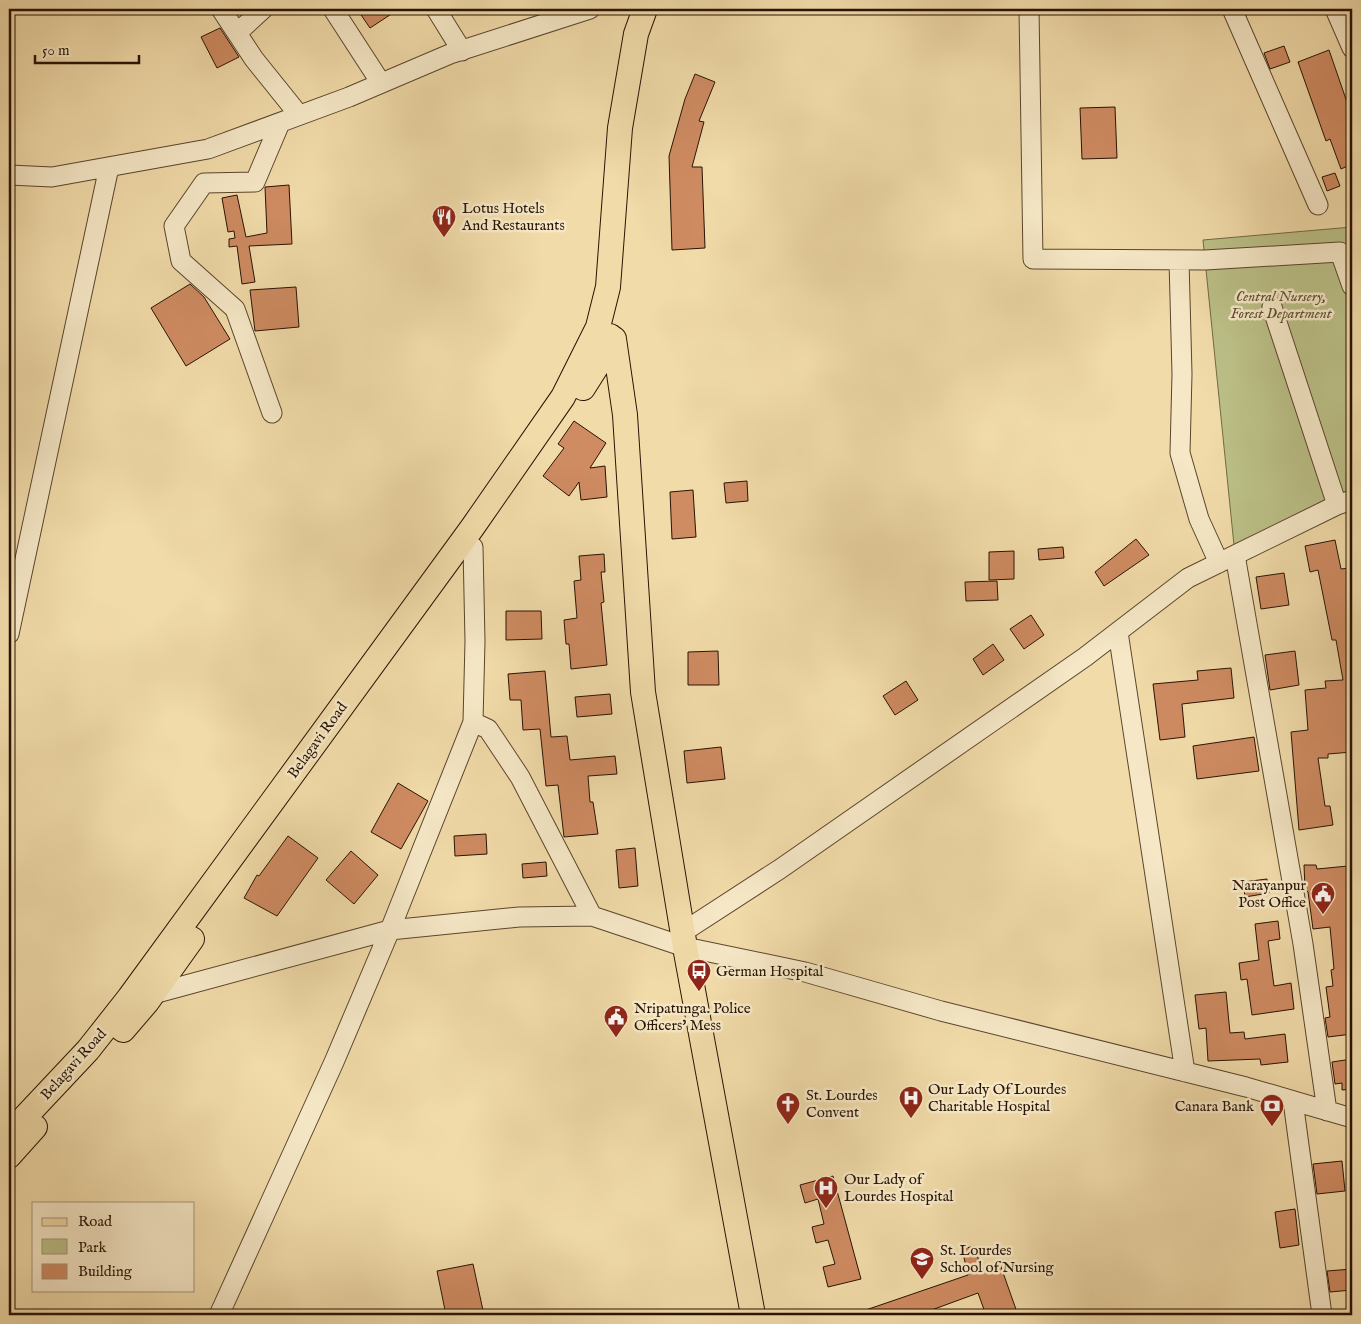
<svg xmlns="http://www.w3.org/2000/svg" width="1361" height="1324" font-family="'IM FELL English',serif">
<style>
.green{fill:#bbc087;stroke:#726a46}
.building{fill:#cf8b62;stroke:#281304}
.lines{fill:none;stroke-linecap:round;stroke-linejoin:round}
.minor-casing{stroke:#5a452d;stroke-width:21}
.major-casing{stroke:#281304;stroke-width:26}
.minor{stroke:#f6e8c7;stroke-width:19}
.major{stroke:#f1dba9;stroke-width:24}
.labels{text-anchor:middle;stroke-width:5;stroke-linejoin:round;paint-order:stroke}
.poi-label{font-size:15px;fill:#281304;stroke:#f6e8c7;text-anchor:start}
.park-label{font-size:15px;font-style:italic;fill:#5b5032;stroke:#f6e8c7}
.street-label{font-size:15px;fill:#281304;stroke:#f6e8c7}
</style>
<rect width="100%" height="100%" fill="#f1dba9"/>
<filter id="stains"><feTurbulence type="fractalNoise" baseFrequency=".004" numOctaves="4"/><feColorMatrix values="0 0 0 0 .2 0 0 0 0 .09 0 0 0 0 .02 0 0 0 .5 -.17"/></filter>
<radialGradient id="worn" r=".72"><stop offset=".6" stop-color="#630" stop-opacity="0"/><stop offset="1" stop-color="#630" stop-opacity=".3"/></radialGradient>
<path class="green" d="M1352 227V500L1235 555 1203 240Z"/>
<path class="building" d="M357 9H399L370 28Z
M220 28 239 57 217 68 201 37Z
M1284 46 1290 62 1270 69 1264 53Z
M1329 50 1349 108 1352 107V164L1341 169 1330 139 1326 141 1298 62Z
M695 74 715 82 699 121 704 122 692 167H702L705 248 672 250 669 156 685 99Z
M1115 107 1117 158 1082 159 1080 108Z
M1335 173 1340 186 1327 191 1322 177Z
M289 185 292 244 249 246 255 282 242 284 237 246 229 247V239L235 238 234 231 228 232 222 198 237 195 246 237 267 233 265 187Z
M190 284 204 297 230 339 186 366 151 308Z
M296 287 299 327 255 331 250 290Z
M574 421 606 443 590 468 605 466 607 497 581 500 579 482 569 496 543 476 564 448 558 444Z
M747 481 748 501 726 503 724 483Z
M693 490 696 537 672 539 670 492Z
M1136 539 1149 555 1104 586 1095 572Z
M1335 540 1341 569 1349 568 1352 583V752L1328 754V758H1318L1325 806H1330L1333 825 1299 830 1291 732 1308 730 1305 690 1326 688 1325 681 1343 680 1336 640H1332L1318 570 1310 572 1305 546Z
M1063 547 1064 558 1039 560 1038 549Z
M1014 551V579L989 580V552Z
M604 554 605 572H601L604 602 601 603 607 665 571 669 569 644H566L564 620 577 618 574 581 581 580 579 556Z
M1284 573 1289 605 1261 609 1256 577Z
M997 581 998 600 966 601 965 582Z
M506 611H541L542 639 506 640Z
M1031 615 1044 635 1024 649 1010 629Z
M993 644 1004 660 983 675 973 659Z
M718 651 719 685H688V652Z
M1295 651 1299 685 1270 690 1265 655Z
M1231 668 1234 698 1182 704 1185 737 1160 740 1153 684 1198 680 1197 671Z
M545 671 551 737 567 736 570 760 615 756 617 774 588 776 590 802H593L598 834 564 837 558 785 546 786 540 729 523 730 521 700H510L508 674Z
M906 681 918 700 895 715 883 696Z
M610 694 612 714 577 717 575 697Z
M1254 737 1259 771 1197 779 1193 746Z
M721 747 725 779 687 783 684 751Z
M398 783 428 801 401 849 371 832Z
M486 834 487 854 455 856 454 836Z
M288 836 318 858 277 916 244 898 257 875 259 876Z
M635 848 638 886 619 888 616 850Z
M351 851 378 875 354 904 326 880Z
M546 862 547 876 523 878 522 864Z
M1304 865H1316L1317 869 1348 866 1352 896V924L1347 925 1352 967V1034L1328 1037 1325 1018 1330 1017 1326 987 1333 986 1331 970 1334 969 1330 927 1313 929 1308 892 1305 889Z
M1267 879 1269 893 1245 897 1243 882Z
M1278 921 1280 939 1268 941 1274 986 1291 983 1294 1009 1252 1015 1247 979 1241 980 1239 963 1259 960 1255 924Z
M1226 992 1230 1033 1244 1032 1245 1039 1285 1034 1288 1062 1261 1065 1260 1059 1208 1061 1206 1028 1199 1029 1195 995Z
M1352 1059V1089L1342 1090V1083L1335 1084 1332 1062Z
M1342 1161 1345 1191 1317 1194 1313 1164Z
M833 1176 861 1279 828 1287 823 1267 835 1264 828 1240 816 1243 812 1227 824 1224 818 1199 805 1203 800 1185Z
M1295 1209 1299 1245 1280 1248 1275 1212Z
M975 1246 981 1270 1000 1264 1018 1315H986L978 1293 918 1315H857V1313L968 1275 962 1249Z
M473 1264 484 1315H446L437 1271Z
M1352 1269V1290L1330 1292 1327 1271Z"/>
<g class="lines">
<defs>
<path id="minor" d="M221 9 254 59 299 115
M333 9 381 83
M436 9 462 51
M1029 9 1033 259 1205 260 1340 252 1352 286
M1232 9 1318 205
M1335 9 1352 48
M237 33 263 9
M9 175 52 177 208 149 349 97 450 54 590 9
M1179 260 1182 374 1180 453 1199 519 1219 563
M1272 307 1337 505
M272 413 235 309 181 261 174 226 204 183 255 182 280 123
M1235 555 1303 944 1327 1111
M1118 632 1185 1072
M9 634 109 167
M473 722 488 729 520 777 592 916
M683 932 780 869 1085 657 1188 578 1337 505 1352 500
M153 994 390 930 519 917 592 916 685 947 805 972 941 1011 1246 1087 1352 1118
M1293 1101 1322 1315
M219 1315 334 1062 390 930 473 722 475 641 473 547"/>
<path id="major" d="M610 336 614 339 625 415 643 692 685 947 753 1315
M583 388 614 339
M123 1030 147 1002 192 939
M9 1134 88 1050 129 998 472 528 563 397 598 327 608 287 620 128 636 34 645 9
M9 1156 35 1127"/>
</defs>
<use href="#minor" class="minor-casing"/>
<use href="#major" class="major-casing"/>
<use href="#minor" class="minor"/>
<use href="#major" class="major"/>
</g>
<defs>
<symbol id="restaurant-pin" viewBox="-11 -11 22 30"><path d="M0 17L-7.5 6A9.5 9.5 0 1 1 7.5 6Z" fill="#8f2418" stroke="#f6e8c7"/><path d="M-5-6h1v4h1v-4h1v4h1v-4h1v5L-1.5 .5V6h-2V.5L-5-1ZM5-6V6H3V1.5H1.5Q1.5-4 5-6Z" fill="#fff"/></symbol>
<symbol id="civic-pin" viewBox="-11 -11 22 30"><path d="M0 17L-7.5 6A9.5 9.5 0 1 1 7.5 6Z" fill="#8f2418" stroke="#f6e8c7"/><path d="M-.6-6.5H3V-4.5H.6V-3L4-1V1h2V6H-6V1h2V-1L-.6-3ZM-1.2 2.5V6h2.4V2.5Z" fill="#fff"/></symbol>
<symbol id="bus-pin" viewBox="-11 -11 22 30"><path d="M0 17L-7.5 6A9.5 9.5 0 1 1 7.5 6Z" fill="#8f2418" stroke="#f6e8c7"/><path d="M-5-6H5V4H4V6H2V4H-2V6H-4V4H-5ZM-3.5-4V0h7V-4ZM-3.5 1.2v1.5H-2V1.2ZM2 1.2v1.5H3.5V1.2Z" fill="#fff"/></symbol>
<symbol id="hospital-pin" viewBox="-11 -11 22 30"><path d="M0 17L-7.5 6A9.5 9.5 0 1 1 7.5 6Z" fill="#8f2418" stroke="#f6e8c7"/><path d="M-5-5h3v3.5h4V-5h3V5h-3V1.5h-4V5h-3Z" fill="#fff"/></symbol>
<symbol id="church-pin" viewBox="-11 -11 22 30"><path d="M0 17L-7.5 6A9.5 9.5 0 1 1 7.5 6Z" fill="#8f2418" stroke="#f6e8c7"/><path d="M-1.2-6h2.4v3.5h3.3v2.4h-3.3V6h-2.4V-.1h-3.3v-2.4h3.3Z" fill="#fff"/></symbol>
<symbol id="bank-pin" viewBox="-11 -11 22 30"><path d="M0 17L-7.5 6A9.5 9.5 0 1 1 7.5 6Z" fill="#8f2418" stroke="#f6e8c7"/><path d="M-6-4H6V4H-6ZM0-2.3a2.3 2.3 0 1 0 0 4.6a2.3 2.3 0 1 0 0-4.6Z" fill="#fff"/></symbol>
<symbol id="university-pin" viewBox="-11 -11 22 30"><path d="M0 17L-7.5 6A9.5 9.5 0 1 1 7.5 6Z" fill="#8f2418" stroke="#f6e8c7"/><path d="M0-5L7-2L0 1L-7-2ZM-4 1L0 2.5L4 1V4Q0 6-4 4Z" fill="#fff"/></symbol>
</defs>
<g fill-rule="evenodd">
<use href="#restaurant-pin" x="430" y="203" width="28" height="38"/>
<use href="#civic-pin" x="1309" y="880" width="28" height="38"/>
<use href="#bus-pin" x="685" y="957" width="28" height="38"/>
<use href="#civic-pin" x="602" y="1003" width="28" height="38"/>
<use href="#hospital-pin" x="897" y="1084" width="28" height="38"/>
<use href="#church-pin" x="774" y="1090" width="28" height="38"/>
<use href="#bank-pin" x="1258" y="1092" width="28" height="38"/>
<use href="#hospital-pin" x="812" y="1174" width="28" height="38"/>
<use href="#university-pin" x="908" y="1245" width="28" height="38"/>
</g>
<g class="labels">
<g class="poi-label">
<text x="462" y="213">Lotus Hotels<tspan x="462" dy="17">And Restaurants</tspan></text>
<text x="1306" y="890" text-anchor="end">Narayanpur<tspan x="1306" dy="17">Post Office</tspan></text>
<text x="716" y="976">German Hospital</text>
<text x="634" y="1013">Nripatunga. Police<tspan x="634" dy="17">Officers' Mess</tspan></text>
<text x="928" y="1094">Our Lady Of Lourdes<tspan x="928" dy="17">Charitable Hospital</tspan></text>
<text x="806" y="1100">St. Lourdes<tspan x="806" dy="17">Convent</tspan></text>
<text x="1254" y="1111" text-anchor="end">Canara Bank</text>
<text x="844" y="1184">Our Lady of<tspan x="844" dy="17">Lourdes Hospital</tspan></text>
<text x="940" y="1255">St. Lourdes<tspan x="940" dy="17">School of Nursing</tspan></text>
</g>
<g class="park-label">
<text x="1281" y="301">Central Nursery,<tspan x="1281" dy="17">Forest Department</tspan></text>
</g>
<g class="street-label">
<text transform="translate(317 740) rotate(-54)" y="5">Belagavi Road</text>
<text transform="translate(73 1064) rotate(-48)" y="5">Belagavi Road</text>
</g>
</g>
<rect width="1361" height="1324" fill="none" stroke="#f1dba9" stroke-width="30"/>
<rect x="10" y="10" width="1341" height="1304" fill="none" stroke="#281304" stroke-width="2.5"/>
<rect x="15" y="15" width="1331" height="1294" fill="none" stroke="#281304"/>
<rect x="32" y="1202" width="162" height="90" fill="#f6e8c7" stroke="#a49379"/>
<rect x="42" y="1218" width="25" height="8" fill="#f1dba9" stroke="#a49379"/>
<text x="78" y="1226" font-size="15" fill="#281304">Road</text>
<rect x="42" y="1239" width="25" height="15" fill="#bbc087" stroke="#a49379"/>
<text x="78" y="1252" font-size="15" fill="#281304">Park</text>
<rect x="42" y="1264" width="25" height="15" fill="#cf8b62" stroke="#a49379"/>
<text x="78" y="1276" font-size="15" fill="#281304">Building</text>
<path d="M35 55v8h104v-8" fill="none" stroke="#281304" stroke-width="2.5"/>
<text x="42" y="55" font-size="15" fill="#281304" stroke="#f6e8c7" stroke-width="4" paint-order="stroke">50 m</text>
<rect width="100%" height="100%" filter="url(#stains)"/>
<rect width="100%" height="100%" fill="url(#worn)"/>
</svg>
